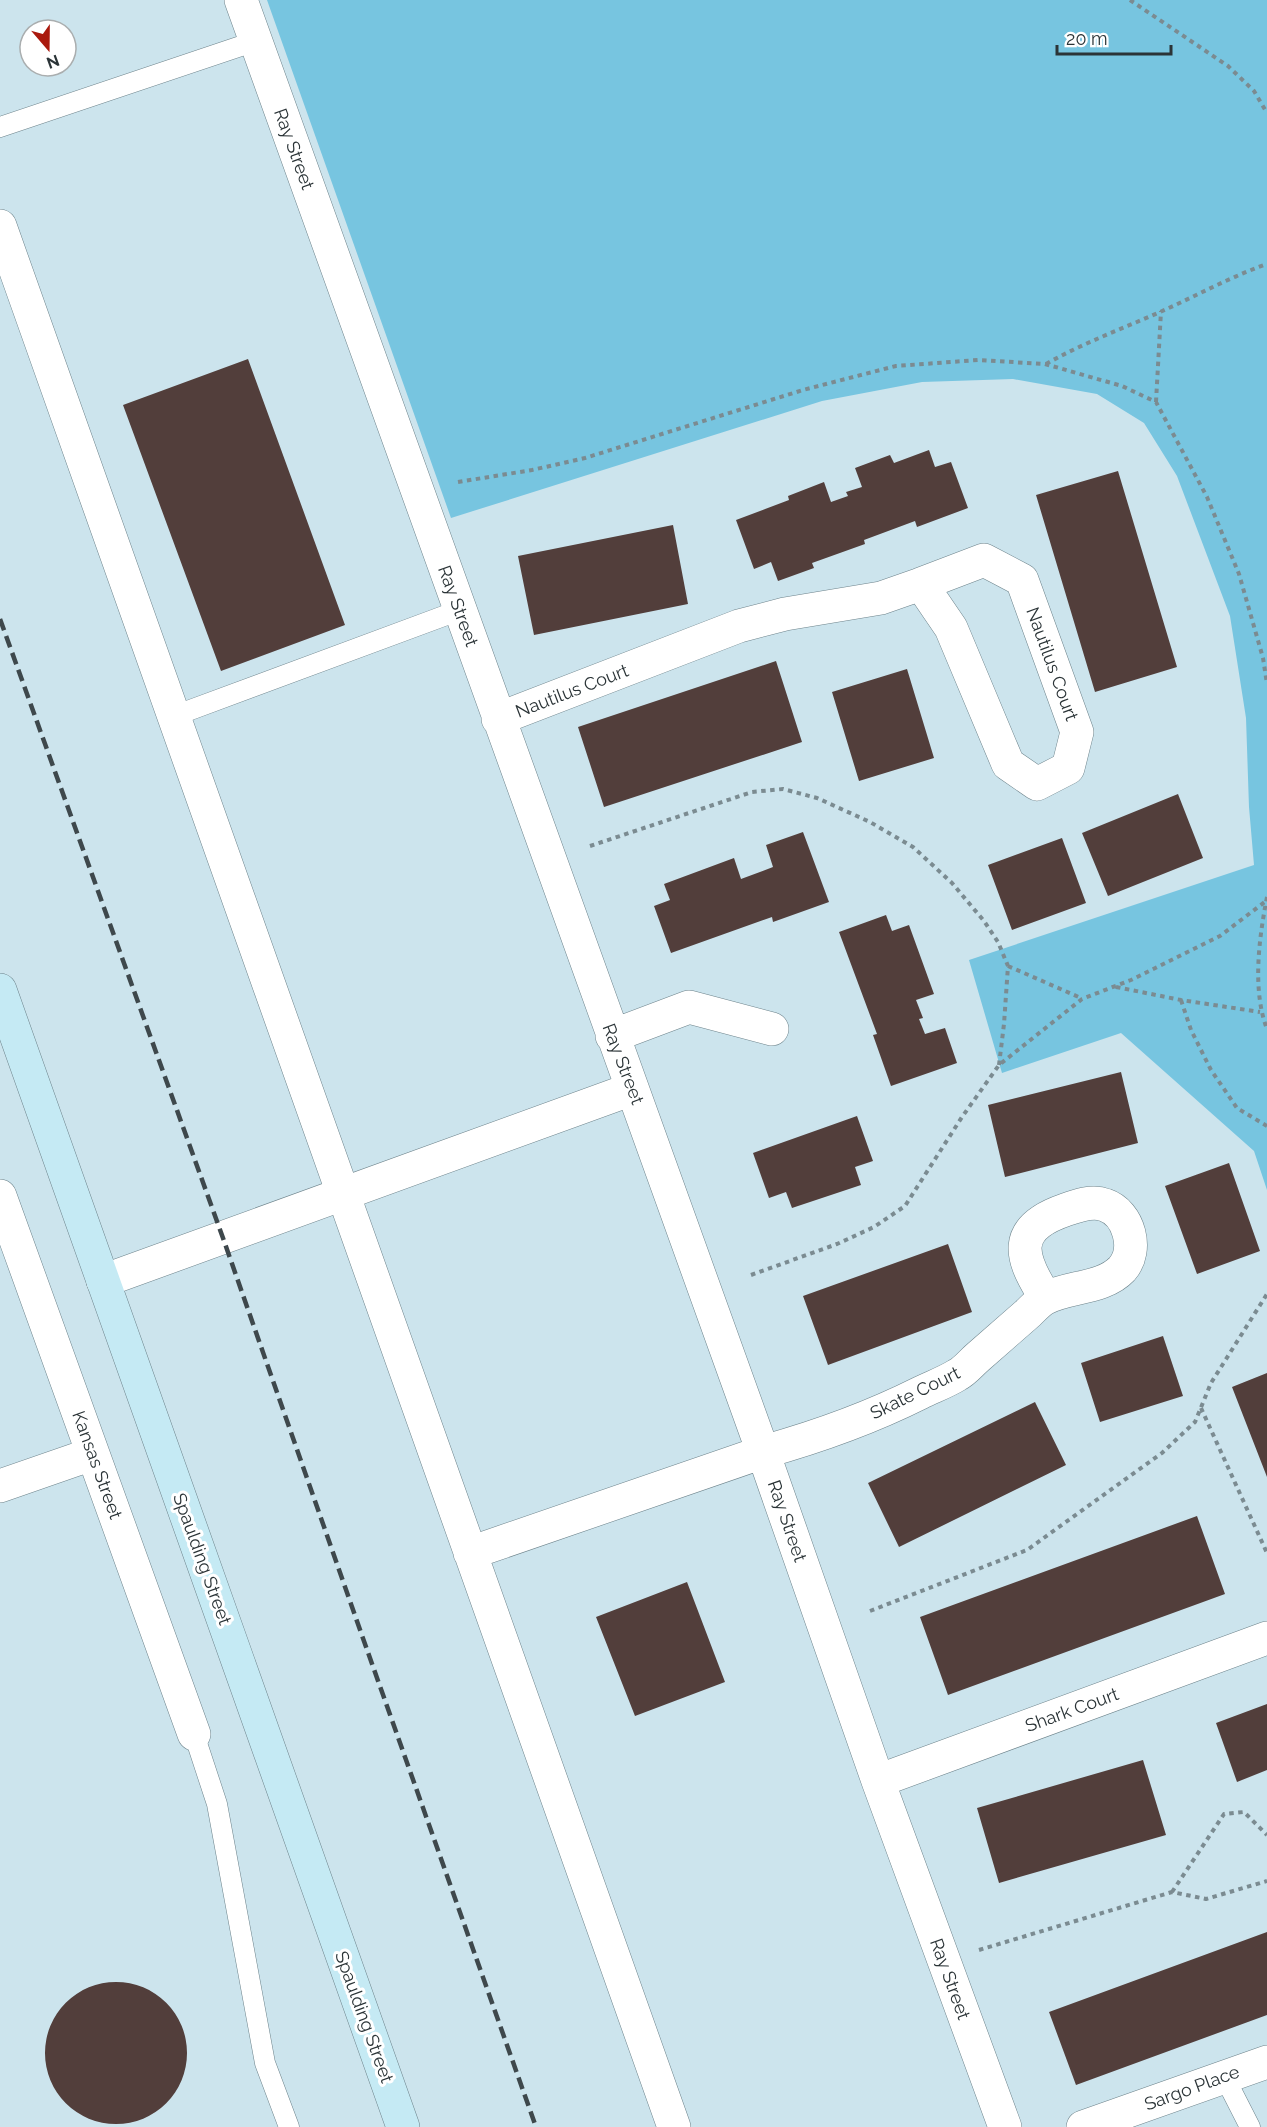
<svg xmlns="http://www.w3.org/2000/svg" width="1267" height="2127" font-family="Raleway,sans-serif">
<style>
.green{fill:#77c5e0}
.building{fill:#523e3b}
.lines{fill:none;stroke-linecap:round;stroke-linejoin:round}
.lane-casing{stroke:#6d838b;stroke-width:21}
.street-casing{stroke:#6d838b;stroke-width:34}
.secondary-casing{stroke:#6d838b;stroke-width:34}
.path{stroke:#7b8b91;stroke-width:4;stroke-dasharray:4.5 4.5;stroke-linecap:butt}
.lane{stroke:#fff;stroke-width:20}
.street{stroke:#fff;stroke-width:33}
.secondary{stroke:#c5eaf4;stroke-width:33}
.rail{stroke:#3e484c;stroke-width:4.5;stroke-dasharray:12 6;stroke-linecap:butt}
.labels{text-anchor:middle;stroke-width:6;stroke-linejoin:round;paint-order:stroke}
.street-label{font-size:18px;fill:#2b3437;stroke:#fff}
</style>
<rect width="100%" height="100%" fill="#cce4ed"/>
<path class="green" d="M267 0H1267V1190L1254 1151 1121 1033 1002 1073 969 960 1254 865 1249 807 1246 718 1230 616 1177 476 1144 423 1097 394 1013 379 922 382 822 401 451 518Z"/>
<path class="building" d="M248 359 345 625 221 671 123 405Z
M929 450 935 467 951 462 968 508 917 527 915 521 864 540 865 544 812 563 814 568 778 581 771 562 754 569 736 520 789 500 788 496 824 482 831 502 848 496 846 492 862 487 855 468 890 455 894 463Z
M1118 471 1177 667 1095 692 1036 495Z
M673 525 688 604 534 635 518 556Z
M776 661 802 742 604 807 578 727Z
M907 669 934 758 859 781 832 692Z
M1178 794 1203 858 1108 896 1082 833Z
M803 832 829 902 773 922 772 917 671 953 654 906 670 900 664 884 734 858 741 879 773 867 766 845Z
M1062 838 1086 903 1012 930 988 865Z
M886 915 892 931 909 925 934 994 916 1000 923 1018 919 1019 925 1034 945 1028 957 1063 891 1086 873 1035 877 1034 839 932Z
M1121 1072 1138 1143 1005 1177 988 1105Z
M857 1116 873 1161 855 1167 861 1185 792 1208 786 1192 769 1198 753 1153Z
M1229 1163 1260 1251 1197 1274 1165 1186Z
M948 1244 972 1312 828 1365 803 1296Z
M1163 1336 1183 1396 1100 1422 1081 1363Z
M1267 1373V1477L1232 1387Z
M1035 1402 1066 1465 899 1547 868 1483Z
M1197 1516 1225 1594 948 1695 920 1617Z
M687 1582 725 1682 635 1716 596 1617Z
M1267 1704V1770L1237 1782 1216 1723Z
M1143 1760 1166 1835 999 1883 977 1808Z
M1267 1932V2015L1076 2085 1049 2012Z
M45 2053a71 71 0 1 1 142 0a71 71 0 1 1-142 0Z"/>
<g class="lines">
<defs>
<path id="lane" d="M0 127 256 41
M174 716 460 610
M194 1734 217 1804 265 2063 289 2127
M1224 2076 1250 2127"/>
<path id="street" d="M241 0 763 1452 878 1781 1005 2127
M0 226 674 2127
M984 560 1022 580 1077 732 1068 768 1037 784 1008 764 951 628 921 584Z
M498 719 739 626 785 614 881 598 921 584
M612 1036 689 1007 772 1029
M0 1196 194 1734
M103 1281 632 1089
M0 1486 92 1454
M470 1553 763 1452C817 1437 870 1418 920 1393 932 1387 946 1382 957 1375 965 1371 971 1363 978 1357 994 1343 1010 1329 1026 1315 1032 1310 1039 1301 1046 1298 1070 1286 1103 1289 1122 1269 1139 1250 1129 1213 1105 1205 1092 1200 1076 1206 1065 1210 1010 1229 1020 1258 1046 1298
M878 1781 1267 1638
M1083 2127 1267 2062"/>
<path id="secondary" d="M0 990 403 2127"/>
</defs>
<use href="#lane" class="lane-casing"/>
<use href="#street" class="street-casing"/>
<use href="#secondary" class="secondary-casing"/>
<path class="path" d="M1130 0 1228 66 1254 91 1267 113
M1046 364C1083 343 1122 329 1160 312 1196 296 1230 277 1267 264
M1156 402 1161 311
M458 482 532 470 585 458 803 390 896 366 978 360 1045 364 1122 386 1156 402 1207 497 1239 574 1263 658 1267 684
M590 846 752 792 783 789 817 798 870 822 913 847 952 883 984 921 998 942 1008 966 1004 1024 999 1065
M1267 897C1259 938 1252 990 1267 1029
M1008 966 1081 998
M1116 987 1181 1000 1260 1012
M1181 1000 1191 1030 1211 1070 1237 1108 1267 1126
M751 1275 837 1244 874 1227 905 1206 962 1117 999 1065 1082 999 1131 980 1220 936 1266 901
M1201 1408 1267 1553
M870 1611 1027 1550 1162 1453 1195 1422 1211 1383 1267 1294
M1172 1892 1224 1814 1244 1812 1267 1835
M979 1950 1172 1892 1206 1899 1267 1881"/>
<use href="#lane" class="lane"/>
<use href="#street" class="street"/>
<use href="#secondary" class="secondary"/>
<path class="rail" d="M0 619 223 1238 365 1644 536 2127"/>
</g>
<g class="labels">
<g class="street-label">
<text transform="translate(294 149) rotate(70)" y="6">Ray Street</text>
<text transform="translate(458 606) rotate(70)" y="6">Ray Street</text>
<text transform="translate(1052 664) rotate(70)" y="6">Nautilus Court</text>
<text transform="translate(572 691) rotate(-21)" y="6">Nautilus Court</text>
<text transform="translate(623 1064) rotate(69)" y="6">Ray Street</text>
<text transform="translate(915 1393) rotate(-26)" y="6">Skate Court</text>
<text transform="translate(97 1465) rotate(70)" y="6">Kansas Street</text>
<text transform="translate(787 1521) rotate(71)" y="6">Ray Street</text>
<text transform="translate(202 1559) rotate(70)" y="6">Spaulding Street</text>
<text transform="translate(1072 1710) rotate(-20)" y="6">Shark Court</text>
<text transform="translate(950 1979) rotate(70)" y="6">Ray Street</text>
<text transform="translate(364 2017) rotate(70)" y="6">Spaulding Street</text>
<text transform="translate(1192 2088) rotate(-20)" y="6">Sargo Place</text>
</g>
</g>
<g transform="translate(48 48) rotate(160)"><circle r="28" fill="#ffffff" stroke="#aaaeaf" stroke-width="1.5"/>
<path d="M0-4.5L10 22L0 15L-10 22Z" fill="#aa190d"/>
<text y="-9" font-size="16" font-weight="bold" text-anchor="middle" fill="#2b3437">N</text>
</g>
<path d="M1057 45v9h114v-9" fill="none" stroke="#2b3437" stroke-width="3"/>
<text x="1066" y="45" font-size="18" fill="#2b3437" stroke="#ffffff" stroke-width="4.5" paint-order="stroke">20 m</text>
</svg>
